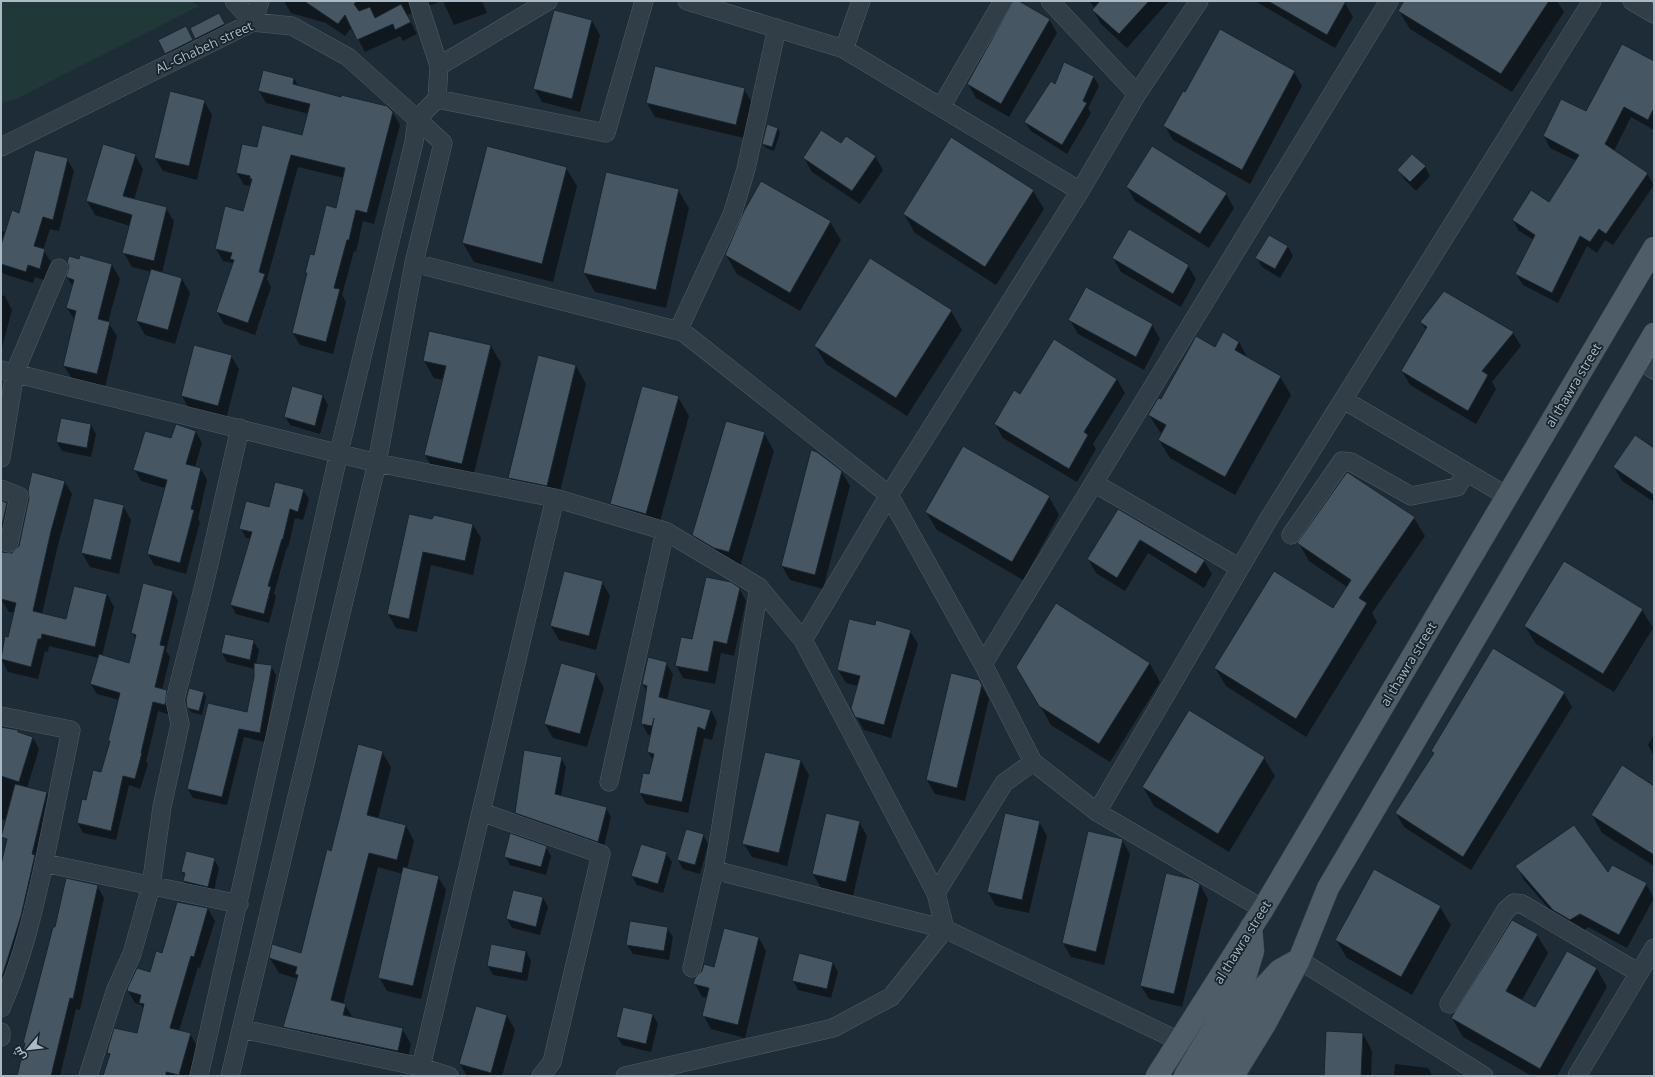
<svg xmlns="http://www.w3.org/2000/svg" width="1655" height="1077" font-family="'Open Sans',Cairo,sans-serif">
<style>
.green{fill:#203837}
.shadow{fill:#0007}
.building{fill:#465763;stroke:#19252e}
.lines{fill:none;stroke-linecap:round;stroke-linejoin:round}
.minor-casing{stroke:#4f5c66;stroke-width:19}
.major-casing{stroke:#3b4751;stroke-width:23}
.minor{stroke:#313e47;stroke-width:18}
.major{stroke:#4f5d68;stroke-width:22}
.labels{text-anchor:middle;stroke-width:3.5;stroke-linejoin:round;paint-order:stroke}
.street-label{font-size:13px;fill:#abb9c5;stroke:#17232b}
</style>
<rect width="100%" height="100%" fill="#1e2c37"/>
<path class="green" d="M1 1H191L199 6 16 99 1 103Z"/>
<path class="shadow" d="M284 1H441L432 5 422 3 414 12 407 15 417 34 403 41 400 36 365 52 352 27 345 36 326 23 291 13Z
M443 1H482L487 13 454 25Z
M1013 1H1017L1049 19 1057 33 1009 117 976 98 968 84Z
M1089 1H1169L1127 48 1101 24 1093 10 1095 8Z
M1255 1H1341L1345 3 1353 17 1335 48Z
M1406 1H1557L1564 12 1512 92 1410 29 1399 11Z
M218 14 229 34 201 47 191 28Z
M592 21 600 35 580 112 542 102 534 88Z
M190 36 197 49 171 63 165 54Z
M1654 62V130L1631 117 1614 151 1647 174 1654 185 1613 245 1605 240 1597 253 1587 246 1558 303 1523 285 1516 274 1534 240 1519 231 1513 220 1550 203 1577 161 1550 148 1544 136 1587 113Z
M1294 72 1302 86 1250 184 1173 140 1165 126 1185 94Z
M1093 76 1099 86 1088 108 1091 113 1067 154 1031 131 1025 122Z
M294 78 298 86 393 113 400 125 374 224 363 221 356 252 354 251 342 295 346 302 333 354 300 345 293 333 308 275 306 273 337 209 344 178 298 167 267 279 271 287 255 335 224 324 217 312 233 263 223 261 216 249 244 212 251 186 244 185 237 173 258 148 303 136 309 114 266 103 259 91Z
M744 89 752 103 744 138 655 117 647 103Z
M204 101 212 115 197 180 163 171 155 158Z
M767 126 778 129 780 133 774 151 766 148 763 144Z
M841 144 875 156 883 170 860 204 812 172 804 158Z
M135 155 143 169 134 200 166 208 174 222 162 273 182 279 190 293 175 344 145 335 137 321 152 272 132 267 124 253 130 226 95 215 87 201Z
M67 159 74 171 59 231 50 229 43 250 51 262 47 281 35 277 33 283 4 274 1 270V231L6 232Z
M1425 167 1430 176 1416 191 1404 179 1398 170Z
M566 168 577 186 553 282 474 262 463 243Z
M606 173 678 190 689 208 666 308 595 292 584 273Z
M1127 187 1226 194 1234 208 1209 248 1135 201Z
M1033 191 1044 209 996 285 915 233 904 214Z
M830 222 841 240 800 311 737 274 726 255Z
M1269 236 1288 247 1293 256 1280 278 1262 267 1257 258Z
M1113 258 1188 266 1196 279 1181 307 1121 272Z
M870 259 951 311 962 330 907 416 826 364 815 346Z
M112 265 120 279 108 322 117 336 105 387 72 379 64 366 75 320 67 308 73 287 67 277 70 267Z
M1087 289 1152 325 1160 339 1144 370 1078 334 1070 320Z
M1 295 5 296 12 310 1 351Z
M1421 322 1513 333 1521 346 1492 382 1496 389 1476 424 1410 385 1402 371 1426 330Z
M1239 342 1248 359 1280 377 1291 395 1235 495 1170 458 1159 440 1162 435 1149 415 1161 400 1215 348Z
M491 346 501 363 472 481 435 472 425 455 444 380 434 378 424 361Z
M231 356 239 369 226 419 190 410 182 396Z
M576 366 586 384 557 504 520 496 509 478Z
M1117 379 1125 393 1093 444 1096 449 1077 482 1003 438 995 424 1020 396Z
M293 388 323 396 328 405 320 434 290 425 285 416Z
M678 397 689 416 657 532 622 522 611 503Z
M91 425 96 434 91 457 62 451 57 442Z
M196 432 202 443 195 467 201 469 207 480 198 519 200 522 186 574 154 565 148 554 165 488 141 481 135 470 172 440Z
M764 433 774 451 739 570 704 553 693 535Z
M1654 449V502L1622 481 1614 467Z
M842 472 850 486 823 589 790 580 782 566Z
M64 481 72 494 58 545 42 614 67 620 107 594 114 607 102 656 130 664 136 639 132 633 172 591 178 601 166 651 170 657 162 690 166 691 172 701 171 715 158 711 146 762 148 764 140 789 129 785 116 840 83 833 78 823 101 774 110 743 109 741 119 700 97 694 91 684 99 658 49 646 48 652 45 651 38 679 8 672 1 659 6 637 9 638 15 613 9 612 1 599 17 551Z
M303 490 309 499 303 520 295 518 288 548 287 547 274 593 276 597 269 623 236 614 231 605 251 539 246 538 241 529 269 508Z
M1049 497 1059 515 1023 580 937 530 926 512Z
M94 499 123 506 131 520 119 574 90 567 82 553Z
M1 502 6 503 14 516 1 541Z
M1118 510 1204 561 1212 574 1204 588 1148 553 1125 591 1096 573 1088 559Z
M1414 518 1425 536 1372 613 1377 622 1306 737 1226 686 1215 668 1333 609 1347 587 1309 561 1299 543Z
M433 520 473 525 481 538 473 575 431 565 417 632 396 628 388 614Z
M602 582 610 596 596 650 559 640 551 626Z
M739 588 746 601 734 656 721 653 715 684 683 678 676 665 693 640Z
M1642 610 1653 628 1614 692 1536 644 1525 626Z
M875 627 910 631 918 644 891 738 864 730 856 716 858 686 846 683 838 670Z
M226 635 253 641 259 650 256 664 271 666 276 675 265 742 244 737 227 805 193 798 188 789 248 714 255 669 227 662 222 653Z
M1493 650 1564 693 1572 707 1471 870 1404 827 1396 813 1434 755 1432 751Z
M649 658 666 663 673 674 667 700 711 710 717 722 712 740 704 738 688 813 646 804 640 793 650 775 653 760 648 752 652 735H648L642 723 647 692 643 684Z
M1150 664 1160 682 1110 762 1051 725 1018 667Z
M596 674 604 688 587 747 553 738 545 724Z
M979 681 989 699 965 801 935 794 927 780Z
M204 693 206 697 202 715 191 712 188 707Z
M1 728 18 731 19 733 33 738 39 749 27 788 47 793 53 805 12 978 1 976V863L11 821 1 819Z
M1654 734V756L1648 745Z
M382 752 391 767 378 819 406 826 414 841 407 869 438 877 446 890 421 999 387 991 379 977 403 874 378 867 343 1004 345 1005 353 1018 402 1029 411 1044 406 1066 308 1045 299 1030 298 979 279 973 270 958 301 954 332 852Z
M561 758 566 767 561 796 606 808 611 817 603 850 521 822 516 812Z
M1264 758 1275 776 1229 852 1154 806 1143 787Z
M801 761 809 775 787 866 752 857 744 844Z
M1654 787V866L1602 833 1592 815Z
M827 814 859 822 867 836 853 896 821 888 813 874Z
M1039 822 1047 836 1029 913 996 906 988 892Z
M703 835 708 844 700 874 683 869 678 860Z
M1122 840 1130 854 1104 965 1071 957 1063 943Z
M546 847 551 856 546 875 510 865 505 856Z
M666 853 672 862 663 893 637 885 632 876Z
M214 859 219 868 213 895 189 890 184 881 185 876 182 872Z
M1517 866 1608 874 1646 884 1654 898 1627 948 1588 927 1579 934 1562 924 1524 880Z
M1200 885 1208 899 1182 1007 1149 999 1141 986Z
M97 886 104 898 80 1010 76 1009 60 1076H19L25 1045 24 1042 56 929Z
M543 898 548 907 540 935 512 928 507 919Z
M177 903 208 909 215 921 200 968 198 967 179 1031 190 1034 197 1046 189 1076H104L110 1057 108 1053 137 1034 144 1010 141 1005 135 1003 128 991 150 973 162 954Z
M1440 907 1451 925 1412 995 1347 958 1336 940Z
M667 928 673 937 669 960 633 954 627 945Z
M1537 935 1548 953 1522 1000 1536 1008 1567 952 1597 969 1607 987 1557 1076H1532L1463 1037 1452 1018Z
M759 938 766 951 745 1038 711 1029 704 1016 708 998 702 997 695 984 703 971 715 968Z
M526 951 531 961 527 981 493 975 488 966Z
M833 963 838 972 831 998 798 990 793 980Z
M653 1015 658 1024 651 1052 622 1045 617 1036Z
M507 1016 515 1030 502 1076H467L460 1064Z
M1363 1034 1372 1051 1371 1076H1325Z
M1395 1064 1428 1068 1433 1076H1394Z"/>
<path class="building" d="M304 1H357L354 4 359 11 370 7 375 18 401 4 411 22 395 30 393 24 357 40 345 15 338 24Z
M1013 1H1019L1050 19 1001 104 967 84Z
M1100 1H1149L1119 34 1092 10Z
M1268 1H1346L1327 35Z
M1404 1H1549L1501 74 1398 11Z
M554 10 592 20 572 99 533 89Z
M219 13 225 24 195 39 190 28Z
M186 26 193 40 165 54 158 40Z
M1220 29 1295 71 1242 170 1163 126 1183 91 1185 92Z
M1622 44 1654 61V108L1648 120 1624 107 1605 144 1648 173 1606 234 1599 229 1590 242 1580 236 1552 293 1515 274 1535 235 1512 220 1531 190 1549 202 1579 155 1543 136 1561 99 1586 111Z
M1064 62 1094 76 1083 101 1087 103 1062 145 1024 122 1051 81 1055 84Z
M655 66 745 88 736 125 646 103Z
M263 70 294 78 293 84 341 97V95L387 106 393 112 367 213 356 210 349 240H347L334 288 340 289 326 342 292 333 307 273H305L310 254 314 255 326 205 336 208 345 168 291 155 259 272 265 274 248 323 216 312 234 260 230 259 232 253 215 249 225 206 243 211 252 179H250V176L236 173 242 144 257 147 262 125 302 135 310 104 258 91Z
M170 91 205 100 189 166 154 158Z
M767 124 778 128 772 147 762 144Z
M821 130 841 143 846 136 876 156 852 191 803 158Z
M951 137 1034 190 985 267 903 214Z
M103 144 136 154 123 196 167 207 154 261 122 253 132 215 86 201Z
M487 146 567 167 542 264 462 243Z
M1152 146 1227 193 1200 234 1126 187Z
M35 150 68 158 53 220 43 217 34 246 45 249 40 269 28 265 26 272 1 264V245L12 210 19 213Z
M1412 154 1426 166 1410 182 1397 170Z
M606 172 679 189 656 290 583 273Z
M761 181 831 221 790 293 725 255 744 211Z
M1129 229 1189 265 1173 294 1112 258Z
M1269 235 1288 246 1275 269 1255 258Z
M80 255 112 264 98 319 110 322 97 374 63 366 76 311 66 308 74 280 66 277 69 267 67 262 69 256 79 259Z
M870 258 952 310 896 398 814 346Z
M151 269 182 278 168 330 136 321Z
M1086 287 1153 324 1136 357 1068 320Z
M1444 291 1514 332 1482 371 1488 375 1468 411 1401 371 1427 327 1420 322Z
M429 331 491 345 462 464 424 455 446 366 423 361Z
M1223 332 1239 342 1235 350 1281 376 1225 477 1158 440 1166 425 1148 415 1158 398 1161 399 1196 336 1215 347Z
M1054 339 1117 379 1084 432 1088 435 1069 469 994 424 1014 390 1020 394Z
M194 345 232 355 218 406 181 396Z
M538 355 576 365 547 486 508 478Z
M292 386 323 395 315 426 284 417Z
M642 386 679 396 646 514 610 504Z
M61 418 91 424 87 448 56 442Z
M726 421 765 432 729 552 714 548 692 535Z
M176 424 196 431 186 464 201 468 191 509 194 510 180 563 147 554 167 480 133 470 145 431 171 438Z
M1635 435 1654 448V495L1613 467Z
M963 446 1050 496 1012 562 925 512Z
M811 450 817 452 842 471 815 575 781 566Z
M32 472 65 481 51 531 33 611 66 619 74 586 107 594 95 647 42 634 41 639H38L31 667 1 659 5 636 8 637 16 603 1 599V552L12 553 19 546 29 498 28 490Z
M1347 472 1415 517 1359 598 1367 603 1296 719 1214 668 1274 571 1333 608 1351 580 1297 543Z
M275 482 304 489 298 512 290 509 283 539H282L268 586 271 587 264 614 230 605 252 532 239 529 246 501 269 507Z
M94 498 124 505 111 560 81 553Z
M1 500 7 503 1 530Z
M1118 509 1205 560 1196 574 1140 540 1117 578 1087 559Z
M409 514 432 519 434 515 473 524 465 561 423 552 409 619 387 614Z
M1564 561 1643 609 1603 674 1524 626Z
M564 571 603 581 589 636 550 626Z
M706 577 731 582 740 588 727 644 714 641 708 672 675 666 681 637 692 639Z
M143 583 173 591 160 645 165 646 155 687 167 690 165 705 153 702 141 753H142L135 779 123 776 111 831 77 823 82 799 86 800 93 770 101 772 110 741H108L120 693 90 684 99 654 129 663 136 635 131 633Z
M1056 603 1150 663 1099 744 1039 706 1016 667Z
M849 619 875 625 876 620 911 630 884 725 855 717 851 708 860 676 837 670Z
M225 634 254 640 250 660 221 653Z
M1493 648 1565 692 1463 857 1395 813 1434 753 1431 751Z
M648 657 667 662 659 697 711 710 705 730 698 727 682 802 639 793 643 773 649 774 654 754 647 752 654 718 652 726 641 724 647 686 642 684Z
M254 663 272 665 260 733 239 729 222 797 187 789 208 703 247 712 254 677Z
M561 663 596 673 580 734 544 724Z
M951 673 979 680 982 685 957 788 926 780Z
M189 688 204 692 199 711 187 708 186 700Z
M1189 710 1265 757 1218 834 1142 787Z
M1 727 18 730V732L33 737 19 782 1 776Z
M358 744 383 751 367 815 406 825 397 860 369 853 331 1000 346 1004 343 1015 403 1028 398 1051 283 1027 298 975 295 974 297 967 269 958 272 944 301 953 327 849 331 851Z
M524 750 562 757 555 794 607 807 598 842 515 813Z
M765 752 801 760 779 853 742 844Z
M1622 765 1654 786V855L1591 815Z
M15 784 47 792 32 854 35 855 21 916 1 980V864L7 839 1 837Z
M826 813 860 821 846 882 812 874Z
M1005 813 1040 821 1022 900 987 892Z
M1574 825 1608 872 1612 865 1647 883 1619 935 1580 914 1570 920 1553 910 1515 866Z
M686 829 704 834 695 865 677 860Z
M1088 831 1123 839 1096 952 1062 943Z
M510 833 547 846 541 867 504 857Z
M641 844 667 852 658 884 631 876Z
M186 851 215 858 208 887 183 881 185 873 181 872Z
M403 867 439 876 413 986 378 978Z
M1374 869 1441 906 1401 977 1335 940Z
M1166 873 1191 879 1200 884 1174 994 1140 986Z
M66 878 98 885 73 999 70 998 51 1076H17L25 1043H23L53 927H55Z
M513 890 543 897 536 927 506 919Z
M177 902 208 908 194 957 191 956 170 1028 191 1033 179 1075 166 1072V1076H103L110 1054 107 1053 108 1048 114 1028 137 1033 144 1004 139 1003 141 995 127 991 128 987 137 968 150 972 156 951 162 953Z
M1512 920 1538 934 1506 991 1535 1007 1567 951 1597 968 1540 1069 1451 1018Z
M630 921 668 927 664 951 626 945Z
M724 928 759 937 738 1025 702 1016 709 988 693 984 695 978 702 971 704 964 714 967Z
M491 944 526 951 522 973 487 966Z
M799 953 833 962 827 989 792 981Z
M476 1006 507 1015 491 1073 459 1064Z
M623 1007 653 1014 646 1044 616 1037Z
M1326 1031 1363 1033 1361 1076H1324Z"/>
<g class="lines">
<defs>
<path id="minor" d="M234 1 253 22
M418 1 439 66
M687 1 844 49 1080 191
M1050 1 1137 94
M1632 1 1654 14
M253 22 260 1
M844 49 861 1
M437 99 606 133 644 1
M941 107 1003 1
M1 147 253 22 292 26 348 57 417 119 437 99 439 66 548 1
M414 263 683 332 889 495 983 664 1033 762 1097 812 1263 909
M678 331 732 215 746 169 777 28
M1639 359 1654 370
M1 370 377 463 555 498 665 531 759 587 803 640 936 893 945 929 891 997 833 1028 625 1076
M1344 400 1507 496
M1 458 15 372 59 268
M1094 483 1240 568
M1 489 19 496 9 543 1 541
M1291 535 1342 461 1351 462 1411 496 1457 487 1466 472
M803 640 889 495 1080 191 1137 94 1199 1
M983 664 1389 1
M1 716 71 730 44 863 239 904
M609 782 665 531
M481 812 601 854 552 1062 541 1076
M1097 812 1268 520 1592 1
M714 870 945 929 1179 1041
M936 893 1004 783 1033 762
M1299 960 1484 1076
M692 968 714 870 759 587
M1449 1004 1506 910 1514 903 1522 904 1639 973
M1 1008C22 961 33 913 44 863
M242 1029 421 1067 449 1076
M1 1032V1037
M421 1067 555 498
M88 1076 116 989 132 954 151 886 162 807 180 724 175 700 206 577 240 428
M199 1076 339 452 414 142 417 119 443 143 414 263 377 463 230 1076
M1577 1076 1654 948"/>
<path id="major" d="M1157 1076 1263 909 1654 248
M1185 1076 1246 974 1253 951 1251 927
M1209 1076 1264 987 1280 970 1298 960
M1233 1076 1265 1024 1299 960 1328 888 1654 334"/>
</defs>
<use href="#minor" class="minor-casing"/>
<use href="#major" class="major-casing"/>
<use href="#minor" class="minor"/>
<use href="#major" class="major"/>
</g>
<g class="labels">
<g class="street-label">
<text transform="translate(204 47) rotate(-25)" y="5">AL-Ghabeh street</text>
<text transform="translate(1573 385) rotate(-59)" y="5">al thawra street</text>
<text transform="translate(1408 664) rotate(-59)" y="5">al thawra street</text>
<text transform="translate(1242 942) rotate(-58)" y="5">al thawra street</text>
</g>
</g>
<rect width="1655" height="1077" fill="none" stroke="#abb9c5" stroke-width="4"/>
<g transform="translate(28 1049) rotate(242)" stroke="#17232b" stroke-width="3" paint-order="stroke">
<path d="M0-3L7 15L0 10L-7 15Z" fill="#abb9c5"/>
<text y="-6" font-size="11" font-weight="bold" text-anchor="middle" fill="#abb9c5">ش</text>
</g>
</svg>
